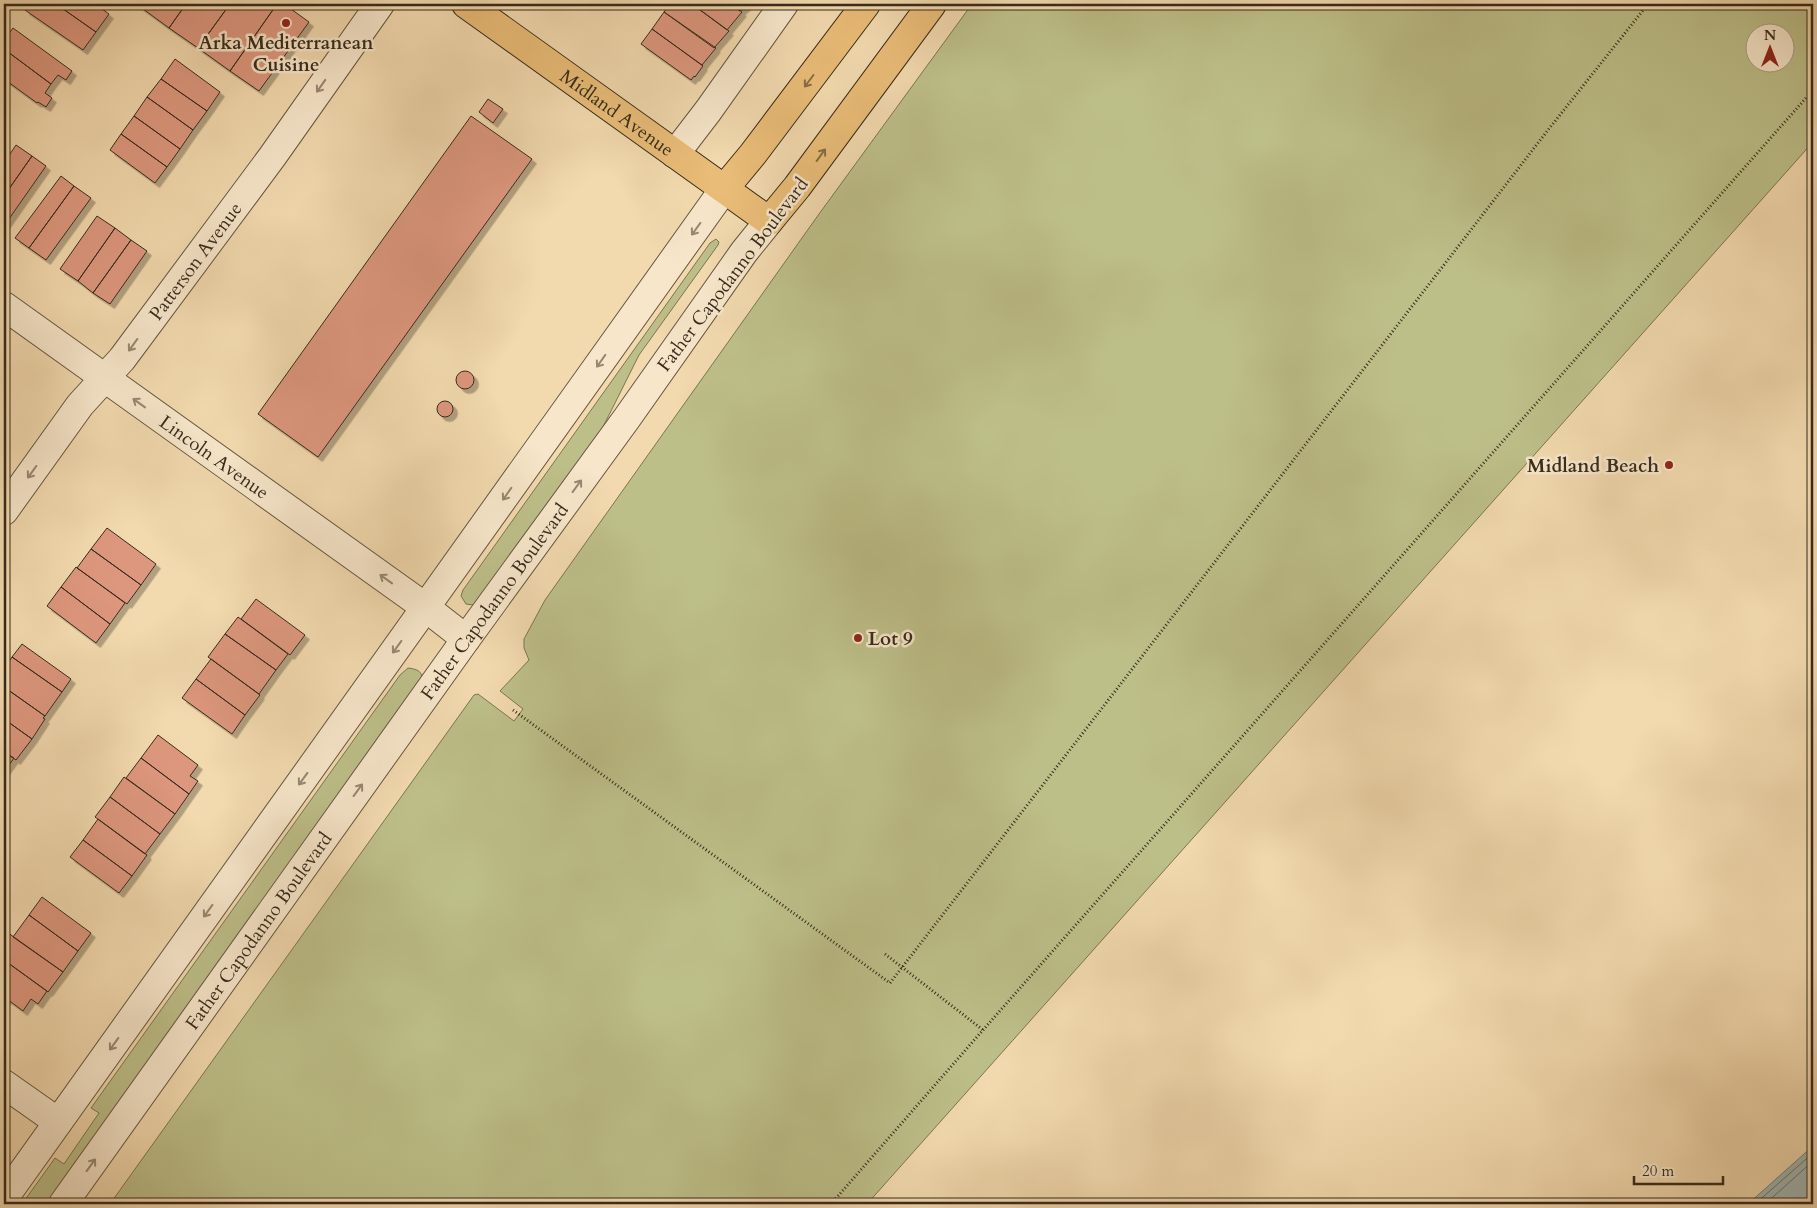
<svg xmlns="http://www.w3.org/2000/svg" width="1817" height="1208" font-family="Cardo,serif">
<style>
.green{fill:#bdbf89;stroke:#7a7552;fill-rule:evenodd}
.water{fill:#a0b7b5;stroke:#767f77}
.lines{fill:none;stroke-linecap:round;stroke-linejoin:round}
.shore{stroke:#6c7168;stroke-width:1}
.building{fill:#dd977e;stroke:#372b1b;filter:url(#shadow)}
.minor-casing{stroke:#665640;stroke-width:30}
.major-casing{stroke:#372b1b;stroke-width:30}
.path{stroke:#372b1b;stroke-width:3;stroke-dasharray:1 2.5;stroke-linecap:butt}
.minor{stroke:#f7e6ca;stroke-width:28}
.major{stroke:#e9bc77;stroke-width:28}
.oneway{stroke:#876c44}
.oneway2{stroke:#978872}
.poi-dot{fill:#8f2418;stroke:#f7e6ca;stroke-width:2}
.labels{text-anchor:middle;stroke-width:5;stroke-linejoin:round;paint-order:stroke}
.poi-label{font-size:19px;font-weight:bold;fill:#372b1b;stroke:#f7e6ca}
.street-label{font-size:19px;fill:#372b1b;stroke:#f7e6ca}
</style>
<defs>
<filter id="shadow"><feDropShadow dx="4.5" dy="4.5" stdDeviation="0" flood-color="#0004"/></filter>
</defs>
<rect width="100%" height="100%" fill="#f2d9ae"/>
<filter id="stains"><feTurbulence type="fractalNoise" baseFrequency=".004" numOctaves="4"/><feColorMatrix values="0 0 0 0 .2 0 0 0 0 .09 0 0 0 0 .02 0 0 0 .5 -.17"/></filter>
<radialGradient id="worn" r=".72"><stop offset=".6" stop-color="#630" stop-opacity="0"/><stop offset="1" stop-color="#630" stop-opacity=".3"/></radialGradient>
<path class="green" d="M972 4H1813V142L867 1204H110L474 695 478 694 514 721 523 709 500 691 529 660 524 648V639L545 600 819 214ZM1754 32H1784V62H1754Z
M716 239 719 242 718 245 639 355 602 429 477 604 473 605 466 604 461 596 463 590 710 243Z
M408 668C426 670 423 678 417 690L49 1204H22L55 1158 64 1164 99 1113 91 1108 400 675Z"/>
<path class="water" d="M1813 1146V1204H1748Z"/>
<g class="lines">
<path class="shore" d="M1755 1204 1813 1153
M1765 1204 1813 1161"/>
</g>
<path class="building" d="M30 4H56L96 32 83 50 25 10Z
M56 4H95L109 14 96 32Z
M141 4H186L169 28 139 6Z
M186 4H230L198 48 169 28Z
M230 4H277L230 71 198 48Z
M277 4H284L309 22 259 91 230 71Z
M670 4H692L729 31 714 48 664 12Z
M692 4H730L742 12 727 30Z
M730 4H748L740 11Z
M664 12 716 48 702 65 652 29Z
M13 28 72 71 66 80 58 75 51 84 4 49V40Z
M652 29 703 66 695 77 694 76 691 80 641 44Z
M4 49 51 84 45 93 52 98 46 107 38 102 37 103 4 79Z
M175 59 220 92 207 111 161 79Z
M161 79 207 111 193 130 147 97Z
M147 97 193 130 180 149 134 116Z
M488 99 503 109 493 123 479 112Z
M134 116 180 149 167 167 121 134Z
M471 116 532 159 318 457 258 414Z
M121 134 167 167 155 183 110 150Z
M16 145 32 156 4 196V163Z
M32 156 46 166 4 226V196Z
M61 176 74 186 29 248 15 238Z
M74 186 91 198 46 260 29 248Z
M97 216 115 228 78 281 60 269Z
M115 228 131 240 93 293 78 281Z
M131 240 147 251 110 304 93 293Z
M456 380a9 9 0 1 1 18 0a9 9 0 1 1-18 0Z
M437 409a8 8 0 1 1 16 0a8 8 0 1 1-16 0Z
M107 528 156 564 141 585 91 549Z
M91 549 141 585 127 604 77 568Z
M76 567 125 603 110 624 61 587Z
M61 587 110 624 96 643 47 606Z
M256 599 305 635 290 655 241 619Z
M238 617 288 654 276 670 225 634Z
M225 634 276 670 259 694 208 657Z
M22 644 71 679 62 692 12 657Z
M12 657 62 692 45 716 4 687V669Z
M211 659 260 695 245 715 196 679Z
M196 679 245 715 232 734 182 698Z
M4 687 45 716 43 718 45 719 32 739 4 719Z
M4 719 32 739 16 760 4 752Z
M158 735 198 765 190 776 198 781 189 794 141 758Z
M4 752 14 758 4 772Z
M141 758 189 794 175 814 126 778Z
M124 777 175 814 160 834 110 797Z
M110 797 160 834 145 854 95 817Z
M98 819 147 855 132 876 83 840Z
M83 840 132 876 119 893 70 857Z
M42 897 91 933 78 951 29 915Z
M29 915 78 951 63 972 13 937Z
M4 930 63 972 48 992 4 960Z
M4 960 47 991 38 1004 31 999 23 1011 7 999 4 1003Z"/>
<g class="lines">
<defs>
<g id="minor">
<path d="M675 154 708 111 784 4"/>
<path id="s1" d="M4 306 425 607 466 639"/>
<path id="s2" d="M4 511 80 405 122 359 272 157 380 4"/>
<path d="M4 1084 58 1122"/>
<path d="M4 1198 724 189"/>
<path id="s3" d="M63 1204 466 639 627 418 744 252 769 221"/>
</g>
<g id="major">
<path id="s4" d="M466 4 769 221 797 187 932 4"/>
<path d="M724 189 753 154 866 4"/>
</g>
</defs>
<use href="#minor" class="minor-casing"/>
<use href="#major" class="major-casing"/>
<path class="path" d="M513 710 890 983 1548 130 1648 4
M885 954 983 1030
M831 1204 983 1030 1813 90"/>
<use href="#minor" class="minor"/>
<use href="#major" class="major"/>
</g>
<defs><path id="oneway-shaft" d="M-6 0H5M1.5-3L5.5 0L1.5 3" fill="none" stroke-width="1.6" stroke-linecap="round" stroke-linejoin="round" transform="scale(1.25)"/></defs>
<g class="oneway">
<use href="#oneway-shaft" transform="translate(809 81) rotate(127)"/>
<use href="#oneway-shaft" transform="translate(821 155) rotate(-54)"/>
</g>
<g class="oneway2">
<use href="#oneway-shaft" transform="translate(321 86) rotate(125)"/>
<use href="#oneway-shaft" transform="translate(696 229) rotate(126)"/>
<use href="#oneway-shaft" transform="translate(133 345) rotate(126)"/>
<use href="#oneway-shaft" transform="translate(601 361) rotate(125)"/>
<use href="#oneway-shaft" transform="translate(139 403) rotate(-144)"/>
<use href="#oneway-shaft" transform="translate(32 472) rotate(126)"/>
<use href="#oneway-shaft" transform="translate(577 486) rotate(-54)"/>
<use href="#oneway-shaft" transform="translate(507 494) rotate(125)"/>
<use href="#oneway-shaft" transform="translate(386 579) rotate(-144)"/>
<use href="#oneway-shaft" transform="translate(397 647) rotate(126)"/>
<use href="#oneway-shaft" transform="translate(303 779) rotate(126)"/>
<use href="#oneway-shaft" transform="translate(358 790) rotate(-54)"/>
<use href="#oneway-shaft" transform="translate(208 911) rotate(126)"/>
<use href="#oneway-shaft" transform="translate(114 1044) rotate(126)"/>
<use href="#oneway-shaft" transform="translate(91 1165) rotate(-54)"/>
</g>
<g class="poi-dot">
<circle cx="286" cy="23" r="5"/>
<circle cx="1669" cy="465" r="5"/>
<circle cx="858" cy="638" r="5"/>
</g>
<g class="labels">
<g class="poi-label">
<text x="286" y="49">Arka Mediterranean<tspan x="286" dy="22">Cuisine</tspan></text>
<text x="1659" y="472" text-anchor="end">Midland Beach</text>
<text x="868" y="645" text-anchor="start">Lot 9</text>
</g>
<g class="street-label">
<text dy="7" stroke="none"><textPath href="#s4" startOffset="186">Midland Avenue</textPath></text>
<text dy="7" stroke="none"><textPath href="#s2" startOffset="315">Patterson Avenue</textPath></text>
<text transform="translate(732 274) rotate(-53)" y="7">Father Capodanno Boulevard</text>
<text dy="7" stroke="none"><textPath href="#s1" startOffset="259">Lincoln Avenue</textPath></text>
<text dy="7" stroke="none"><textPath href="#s3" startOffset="741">Father Capodanno Boulevard</textPath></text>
<text dy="7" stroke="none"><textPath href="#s3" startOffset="336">Father Capodanno Boulevard</textPath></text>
</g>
</g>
<rect width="1817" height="1208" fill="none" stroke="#f2d9ae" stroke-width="20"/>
<rect x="5" y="5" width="1807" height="1198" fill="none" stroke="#372b1b" stroke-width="2.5"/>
<rect x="10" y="10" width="1797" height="1188" fill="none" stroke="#372b1b"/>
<g transform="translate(1770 48)"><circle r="24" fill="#f7e6ca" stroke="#aa9b84"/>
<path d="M0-4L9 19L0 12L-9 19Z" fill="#8f2418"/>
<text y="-8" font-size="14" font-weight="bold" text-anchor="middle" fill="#372b1b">N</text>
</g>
<path d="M1634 1176v8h89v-8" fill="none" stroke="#372b1b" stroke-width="2.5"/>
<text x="1642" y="1176" font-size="15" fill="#372b1b" stroke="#f7e6ca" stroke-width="4" paint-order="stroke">20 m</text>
<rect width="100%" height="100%" filter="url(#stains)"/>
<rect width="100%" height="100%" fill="url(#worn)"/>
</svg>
